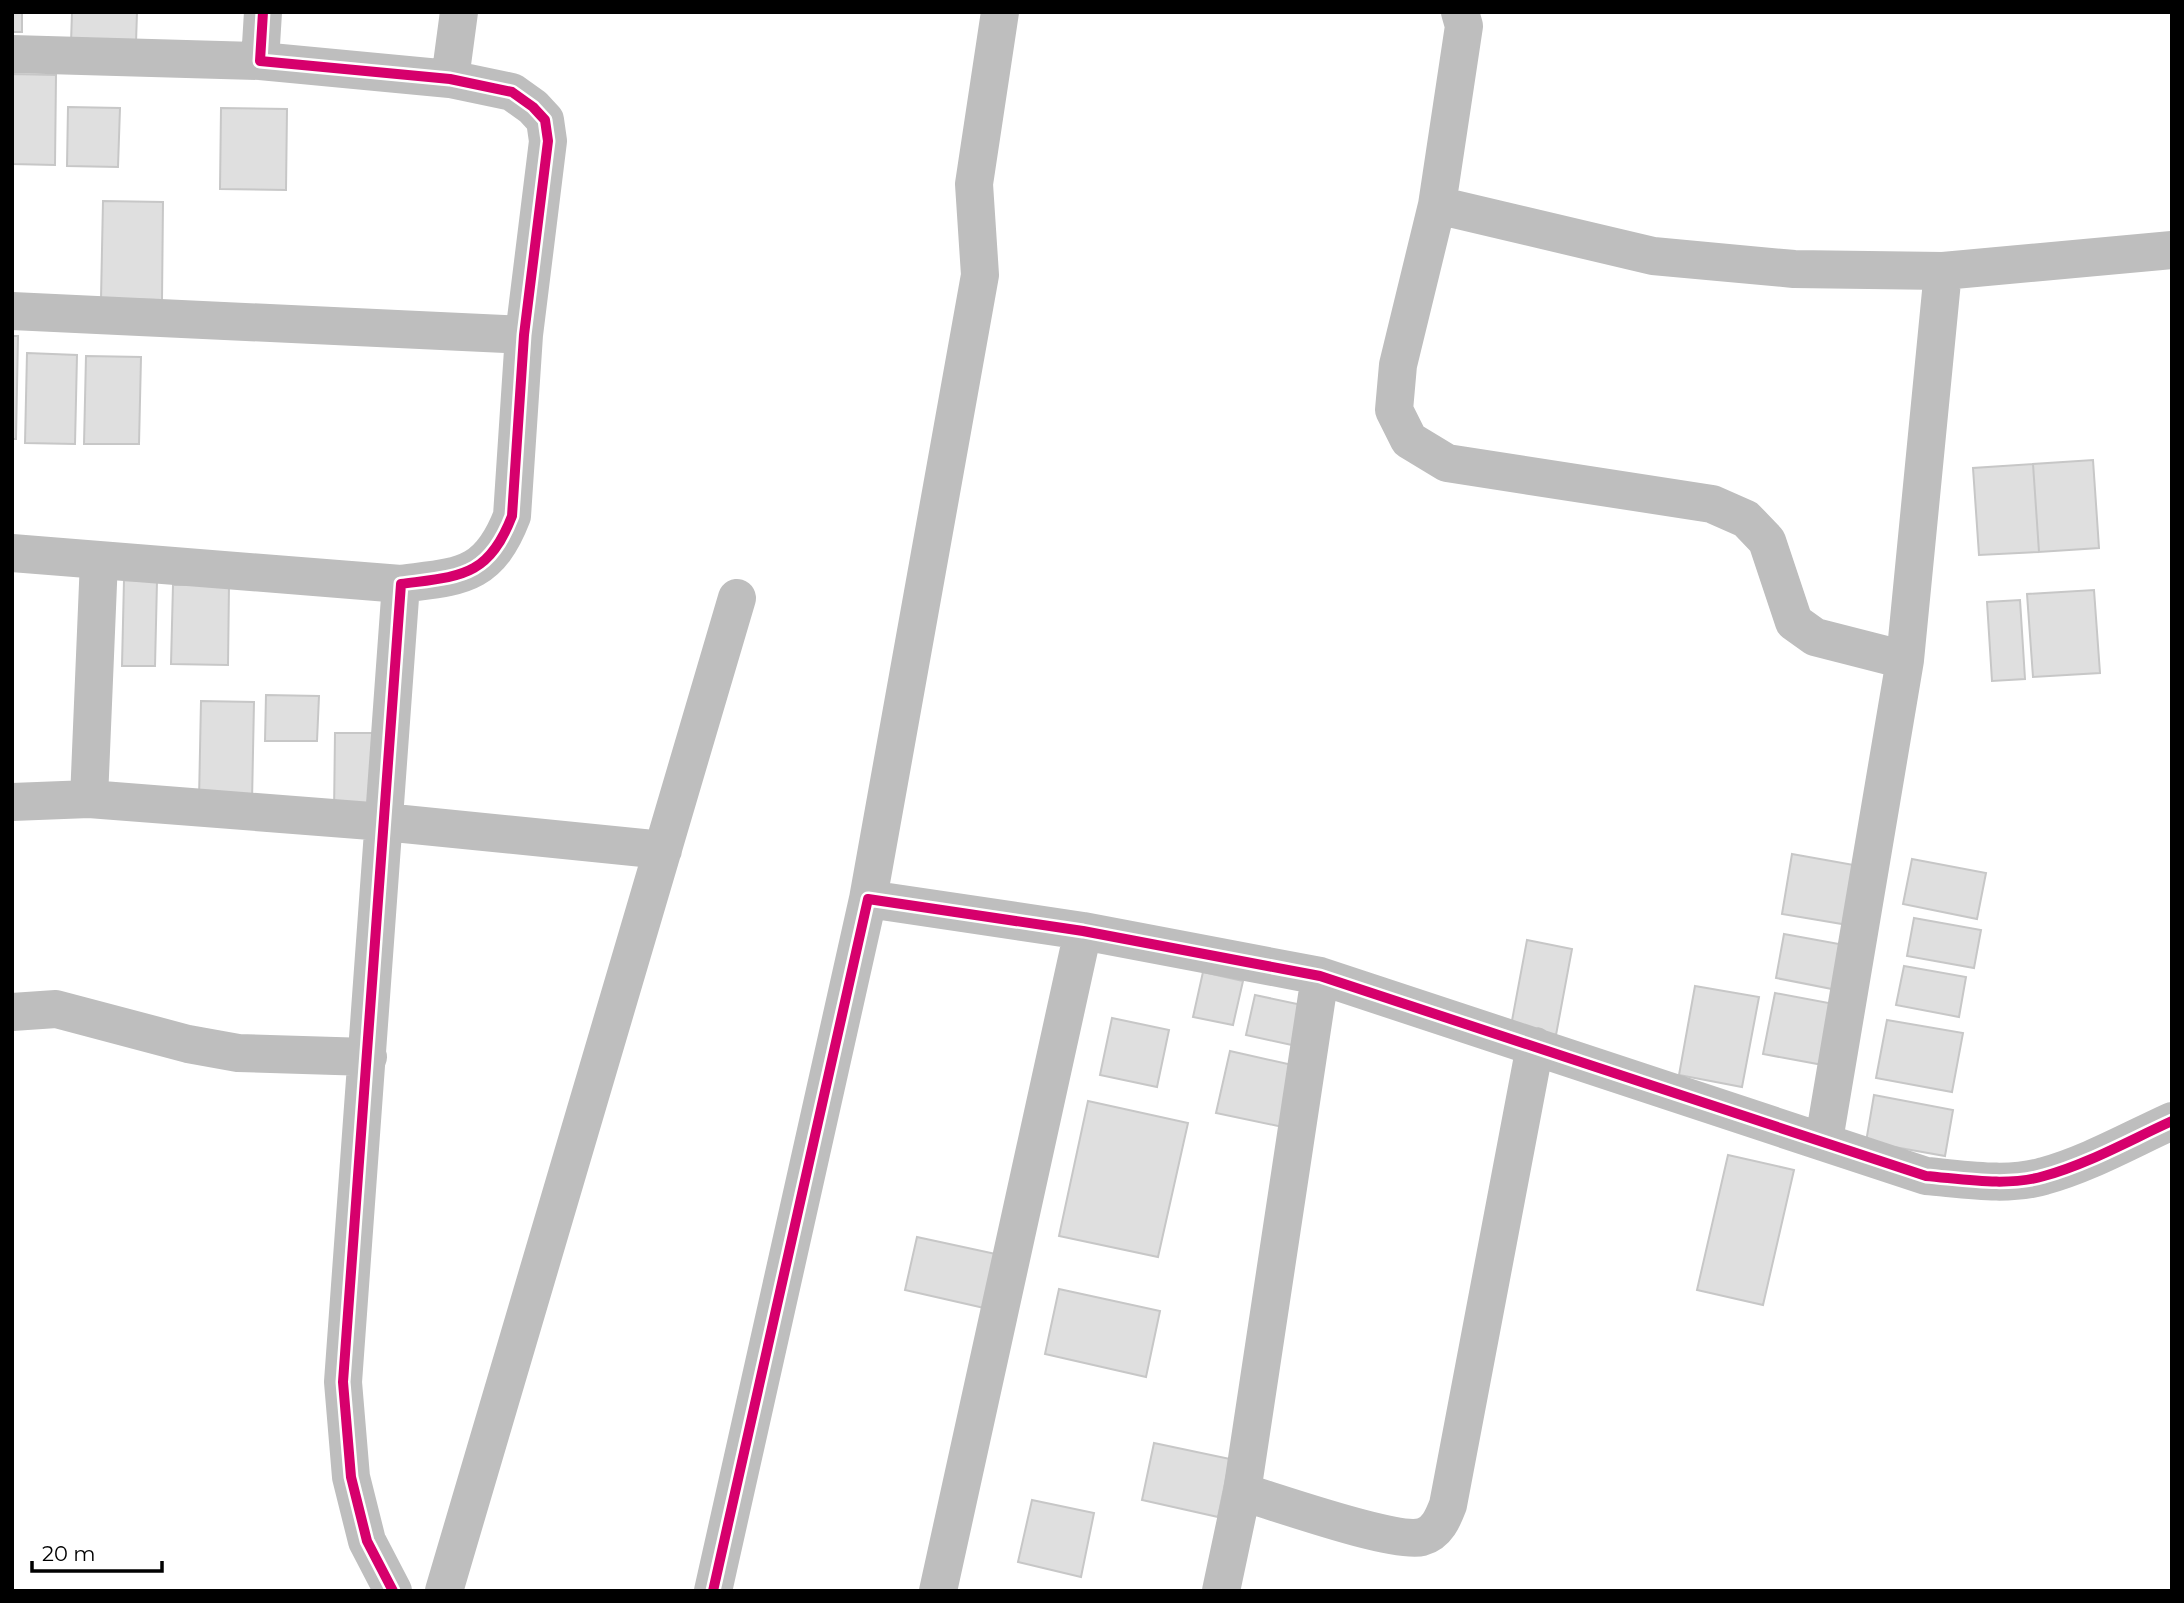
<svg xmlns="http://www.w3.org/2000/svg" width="2184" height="1603" font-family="Montserrat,sans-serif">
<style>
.building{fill:#dfdfdf;stroke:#c7c7c7;stroke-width:2}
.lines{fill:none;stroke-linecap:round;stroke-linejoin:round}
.minor{stroke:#bebebe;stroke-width:38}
.cycleway-casing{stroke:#fff;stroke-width:15}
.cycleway{stroke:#d6006c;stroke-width:10}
</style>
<rect width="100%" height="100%" fill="#fff"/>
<path class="building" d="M12 12H22V32H12Z
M72 12H137L136 43H71Z
M12 74 56 75 55 165 12 164Z
M68 107 120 108 118 167 67 166Z
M221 108 287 109 286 190 220 189Z
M103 201 163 202 162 300 101 299Z
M12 336H18L16 439H12Z
M27 353 77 355 75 444 25 443Z
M86 356 141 357 139 444H84Z
M2093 460 2099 548 2039 552 2033 464Z
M2033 464 2039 552 1979 555 1973 468Z
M124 580 157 581 155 666H122Z
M173 585H229L228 665 171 664Z
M2094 590 2100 673 2033 677 2027 594Z
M2020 600 2025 679 1992 681 1987 602Z
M266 695 319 696 317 741H265Z
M201 701 254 702 252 802 199 800Z
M335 733H378L377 815 334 814Z
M1792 854 1865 867 1854 926 1782 914Z
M1912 859 1986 873 1977 919 1903 904Z
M1914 918 1981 930 1974 968 1907 956Z
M1784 934 1850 946 1842 991 1776 978Z
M1527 940 1572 949 1556 1035 1511 1026Z
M1904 966 1966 977 1959 1017 1896 1005Z
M1203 972 1243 981 1233 1025 1193 1017Z
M1695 986 1759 997 1742 1087 1679 1075Z
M1775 993 1834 1004 1823 1065 1763 1054Z
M1255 995 1302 1005 1292 1045 1246 1035Z
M1112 1018 1169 1030 1157 1087 1100 1075Z
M1887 1020 1963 1033 1952 1092 1876 1078Z
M1230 1051 1297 1066 1283 1127 1216 1113Z
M1874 1095 1953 1110 1945 1156 1866 1142Z
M1088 1101 1188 1123 1158 1257 1059 1236Z
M1728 1155 1794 1170 1763 1305 1697 1290Z
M917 1237 1005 1256 993 1310 905 1290Z
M1059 1289 1160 1311 1146 1377 1045 1354Z
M1154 1443 1230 1459 1218 1517 1142 1500Z
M1032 1500 1094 1513 1081 1577 1018 1562Z"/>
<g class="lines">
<path class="minor" d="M263 12 260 61 450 79 512 92 533 107 545 120 548 141 524 335 512 516C488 578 460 576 401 584L343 1382 351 1477 367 1541 393 1591
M1460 12 1464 26 1437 205 1398 365 1394 410 1409 440 1447 463 1712 504 1746 519 1767 541 1794 622 1815 637 1905 660 1824 1140
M12 54 260 61
M450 79 459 12
M1437 205 1653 256 1794 269 1943 271 2172 250
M12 311 524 335
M12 553 401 584
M1905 660 1943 271
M89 799 99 560
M12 802 89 799 384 822 663 850
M868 899 980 275 974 184 1000 12
M12 1012 56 1009 188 1044 238 1053 368 1057
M1242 1492C1277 1502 1393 1544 1422 1537 1437 1533 1443 1518 1448 1505L1535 1046
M444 1591 737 598
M713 1591 868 899 1083 931 1320 976 1926 1176C1963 1179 2007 1187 2044 1176 2088 1164 2130 1140 2172 1121
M938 1591 1083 931
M1221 1591 1242 1492 1320 976"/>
<defs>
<path id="cycleway" d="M263 12 260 61 450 79 512 92 533 107 545 120 548 141 524 335 512 516C488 578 460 576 401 584L343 1382 351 1477 367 1541 393 1591
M713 1591 868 899 1083 931 1320 976 1926 1176C1963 1179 2007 1187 2044 1176 2088 1164 2130 1140 2172 1121"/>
</defs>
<use href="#cycleway" class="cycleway-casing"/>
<use href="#cycleway" class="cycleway"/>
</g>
<rect width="2184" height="1603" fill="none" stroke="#000000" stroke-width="28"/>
<path d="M32 1561v10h130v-10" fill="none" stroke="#000000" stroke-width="3.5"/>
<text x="42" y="1561" font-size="21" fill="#000000" stroke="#ffffff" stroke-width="5" paint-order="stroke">20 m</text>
</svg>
